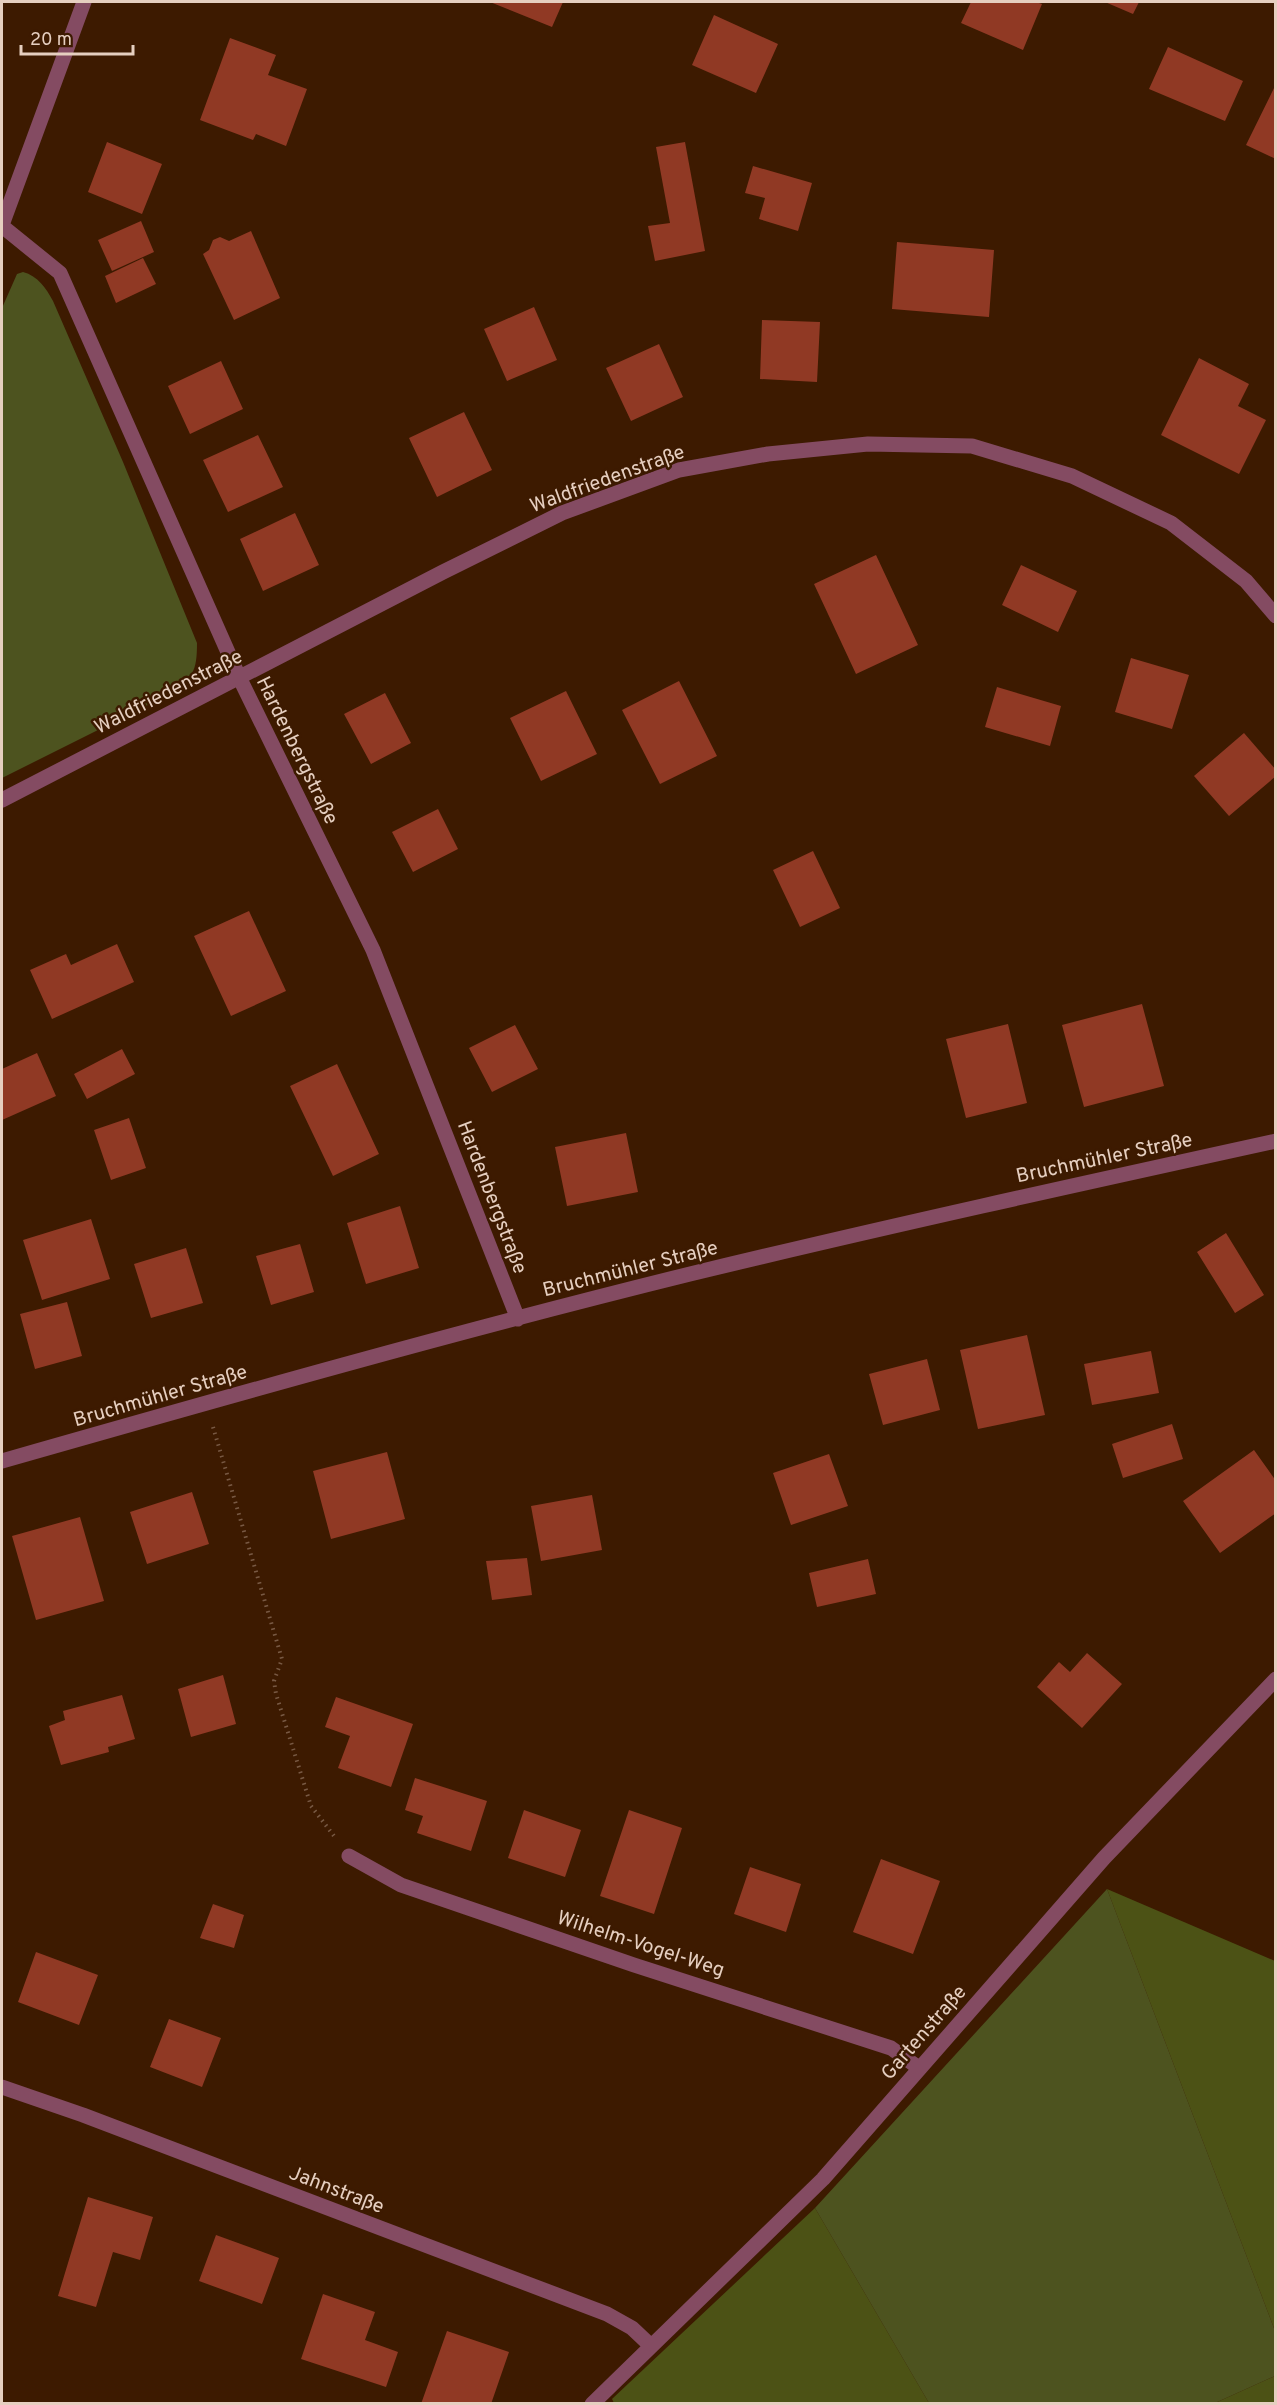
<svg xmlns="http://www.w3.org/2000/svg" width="1277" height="2405" font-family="Overpass,sans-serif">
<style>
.green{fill:#4c5215}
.forest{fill:#4d531f}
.building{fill:#903924}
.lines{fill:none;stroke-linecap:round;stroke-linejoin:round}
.path{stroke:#785943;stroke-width:4;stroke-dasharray:1.5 4.5;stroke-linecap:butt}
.minor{stroke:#844b62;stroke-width:15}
.labels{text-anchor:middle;stroke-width:5;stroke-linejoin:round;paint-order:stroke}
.street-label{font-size:20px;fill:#e6cfc0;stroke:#3d1a00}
</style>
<rect width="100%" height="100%" fill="#3d1a00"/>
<path class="green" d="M1107 1889 1275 1961V2331Z
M815 2208 929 2403H614L612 2399Z
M1275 2376V2403H1215Z"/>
<path class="forest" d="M23 272C38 276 46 288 53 301L123 462 197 643C197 672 193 677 170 694L2 778V308L17 274Z
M1107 1889 1275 2331V2376L1215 2403H929L815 2208Z"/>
<path class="building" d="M490 2H563L552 27Z
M971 2H1036L1042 4 1023 50 961 23Z
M1105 2H1139L1133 14Z
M714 15 778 44 756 93 692 65Z
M230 38 276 55 268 75 307 89 286 146 256 134 253 140 200 120Z
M1168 47 1243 81 1225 121 1149 89Z
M1276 84V159L1246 145Z
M107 142 162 164 142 214 88 192Z
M685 142 705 251 655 261 648 226 670 223 656 147Z
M753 166 812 183 798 231 759 219 765 198 745 193Z
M141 221 154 252 112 271 98 240Z
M251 231 280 298 234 320 203 254 209 250 213 240 220 237 229 241Z
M897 242 994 250 989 317 892 309Z
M143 258 156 284 116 303 105 276Z
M534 307 557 360 507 381 484 329Z
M762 320 820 322 817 382 760 379Z
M659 344 683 397 631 421 606 368Z
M1199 358 1249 384 1238 406 1266 420 1239 474 1161 435Z
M221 361 243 409 190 434 168 386Z
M464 412 492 470 437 497 409 438Z
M258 435 283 487 228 512 203 460Z
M295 513 319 565 263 591 240 539Z
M876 555 918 645 856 674 814 584Z
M1021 565 1077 591 1058 632 1002 605Z
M1131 658 1189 675 1172 729 1115 712Z
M679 681 717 756 660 784 622 710Z
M997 687 1061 706 1050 746 985 727Z
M566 691 597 754 541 781 510 718Z
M385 693 411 743 371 764 344 714Z
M1244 733 1276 770V776L1229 816 1194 776Z
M438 809 458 849 413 872 392 832Z
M813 851 840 908 800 927 773 870Z
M249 911 286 991 231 1016 194 936Z
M117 944 134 982 52 1019 30 970 66 954 71 965Z
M1142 1004 1164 1086 1084 1107 1062 1025Z
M1008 1024 1027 1103 966 1118 946 1039Z
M515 1025 538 1069 492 1092 469 1048Z
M122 1049 135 1074 87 1099 74 1074Z
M37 1053 56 1096 2 1120V1069Z
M337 1064 379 1154 333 1176 290 1086Z
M129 1118 146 1168 111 1180 94 1130Z
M626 1133 638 1192 567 1206 555 1147Z
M400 1206 419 1268 366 1284 347 1223Z
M91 1219 110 1279 42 1300 23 1240Z
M1226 1233 1264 1295 1235 1313 1197 1252Z
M300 1244 314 1292 271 1305 256 1256Z
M186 1248 203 1303 151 1318 134 1264Z
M67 1302 82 1356 35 1369 20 1314Z
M1027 1335 1045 1415 978 1429 960 1350Z
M1151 1351 1159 1393 1092 1405 1084 1364Z
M927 1359 940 1410 883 1425 869 1374Z
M1172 1424 1183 1459 1123 1478 1112 1444Z
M1254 1450 1276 1481V1513L1220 1553 1183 1501Z
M387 1452 405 1519 331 1539 313 1471Z
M829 1454 848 1506 791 1525 773 1473Z
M192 1492 209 1544 147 1564 130 1512Z
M592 1495 602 1550 541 1561 531 1506Z
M80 1517 104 1601 36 1620 12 1536Z
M527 1558 532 1595 492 1600 486 1561Z
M868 1559 876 1594 817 1607 809 1573Z
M1087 1653 1122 1684 1082 1728 1037 1687 1059 1662 1070 1672Z
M223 1675 236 1724 191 1737 178 1689Z
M122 1695 135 1739 108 1747 109 1752 61 1765 49 1726 65 1720 63 1711Z
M336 1697 413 1724 391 1787 338 1768 350 1736 325 1727Z
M415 1778 487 1801 471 1851 417 1833 423 1816 405 1810Z
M524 1810 581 1830 565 1877 508 1858Z
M629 1810 682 1828 654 1914 600 1896Z
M881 1859 940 1881 913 1954 853 1932Z
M750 1867 801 1884 786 1932 734 1914Z
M213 1904 244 1915 234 1948 200 1938Z
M36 1952 98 1975 79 2025 18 2002Z
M169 2019 221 2038 202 2087 150 2067Z
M88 2197 153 2217 140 2260 113 2252 96 2307 58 2296Z
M216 2235 279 2258 262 2304 199 2281Z
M323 2294 375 2312 365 2340 398 2352 386 2387 301 2359Z
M447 2331 509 2352 491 2404H421Z"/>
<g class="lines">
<path class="path" d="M213 1427 282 1659 274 1681 276 1694 311 1806 334 1836"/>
<path class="minor" d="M2 225 84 2
M2 226 60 273 239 677 373 950 518 1319
M2 800 443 572 562 513 679 470 768 454 868 444 972 446 1072 476 1171 523 1246 581 1276 616
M2 1461C230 1396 459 1331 690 1274 884 1227 1080 1184 1276 1141
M349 1856 401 1885 634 1965 891 2048 919 2068
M2 2087 83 2115 607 2314 632 2328 650 2345
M592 2404 823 2179 1104 1858 1276 1679"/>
</g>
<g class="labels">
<g class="street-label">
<text transform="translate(607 478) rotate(-20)" y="7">Waldfriedenstraße</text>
<text transform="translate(168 691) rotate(-27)" y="7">Waldfriedenstraße</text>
<text transform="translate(298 750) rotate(64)" y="7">Hardenbergstraße</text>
<text transform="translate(1104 1157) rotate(-12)" y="7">Bruchmühler Straße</text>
<text transform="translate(493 1197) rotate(69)" y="7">Hardenbergstraße</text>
<text transform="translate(630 1268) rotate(-14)" y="7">Bruchmühler Straße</text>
<text transform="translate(160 1395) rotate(-16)" y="7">Bruchmühler Straße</text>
<text transform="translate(641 1943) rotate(18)" y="7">Wilhelm-Vogel-Weg</text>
<text transform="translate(923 2032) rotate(-49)" y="7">Gartenstraße</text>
<text transform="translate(337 2189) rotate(21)" y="7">Jahnstraße</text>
</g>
</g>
<rect width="1277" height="2405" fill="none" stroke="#e6cfc0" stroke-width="6"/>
<path d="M21 45v9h112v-9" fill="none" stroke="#e6cfc0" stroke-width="3"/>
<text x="30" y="45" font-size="18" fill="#e6cfc0" stroke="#3d1a00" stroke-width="4.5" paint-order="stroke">20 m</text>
</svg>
